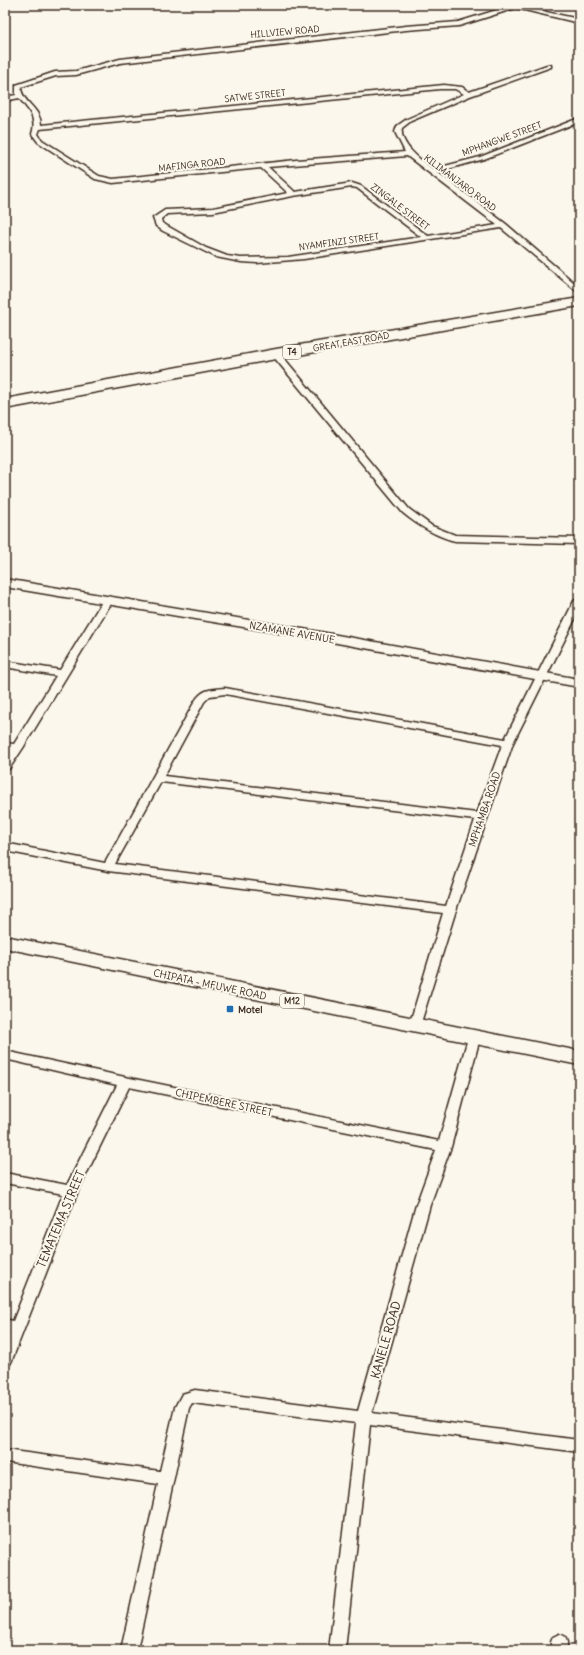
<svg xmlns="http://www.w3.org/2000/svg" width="584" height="1655" font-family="Delius,sans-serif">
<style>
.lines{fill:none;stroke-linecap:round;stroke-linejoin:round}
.street-casing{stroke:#3b2a1e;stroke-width:3}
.secondary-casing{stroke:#3b2a1e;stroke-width:3}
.primary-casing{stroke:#3b2a1e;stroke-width:3}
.highway-casing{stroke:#3b2a1e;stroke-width:3}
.street{fill:#fbf7ec;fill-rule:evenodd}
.secondary{fill:#fbf7ec;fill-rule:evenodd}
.primary{fill:#fbf7ec;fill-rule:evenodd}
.highway{fill:#fbf7ec;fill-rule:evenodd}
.poi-dot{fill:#1f6fb2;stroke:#fbf7ec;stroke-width:1.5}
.labels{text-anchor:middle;stroke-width:4;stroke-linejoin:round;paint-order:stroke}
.far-street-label{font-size:9px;fill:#3b2a1e;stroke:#fbf7ec}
.shield{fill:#fbf7ec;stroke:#75685c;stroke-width:1}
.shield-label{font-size:9px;font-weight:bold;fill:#3b2a1e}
.street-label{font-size:10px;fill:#3b2a1e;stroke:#fbf7ec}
.poi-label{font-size:10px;font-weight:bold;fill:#3b2a1e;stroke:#fbf7ec;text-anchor:start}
.near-street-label{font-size:12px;fill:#3b2a1e;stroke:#fbf7ec}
</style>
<rect width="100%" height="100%" fill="#fbf7ec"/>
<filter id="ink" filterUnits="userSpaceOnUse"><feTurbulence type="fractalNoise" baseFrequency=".025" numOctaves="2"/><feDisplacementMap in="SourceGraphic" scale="8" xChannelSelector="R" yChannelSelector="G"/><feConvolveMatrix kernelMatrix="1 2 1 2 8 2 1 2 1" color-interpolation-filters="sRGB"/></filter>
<g filter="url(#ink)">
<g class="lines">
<defs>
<path id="street" d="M513 5 579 19V23L516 8 459 26 406 30 120 63 76 75 56 76 21 87C21 102 41 108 41 125L444 85 462 87 469 92 547 65H551V67L470 96 411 121 402 128C399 145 422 161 433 169L480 157 579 118V122L484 159 437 172 506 224 579 287V293L501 228 304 259 257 263 241 262 216 257 163 231 156 226 153 218 165 210 213 208 288 193 261 168 113 183 95 179 38 142 32 134C37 118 29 110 19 98L5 101V97L16 95V85L55 72 76 71 120 59 406 26 458 22ZM440 89H455L464 94 407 119 397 126 395 132 405 152 296 160 113 179 99 176 42 140 38 134 40 129ZM407 156 497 225 428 236 361 186 352 183 295 192 268 167ZM352 187 357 188 421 237 288 257 241 258 227 256 206 248 169 227 162 223 161 219 167 214 213 212 293 196Z
M273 352H279L409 509 432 526 455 535 579 538V544L455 541C435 536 419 526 403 513L273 356Z
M108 597 113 600 23 748 9 769 5 770V758L10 750 5 749V743L14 744 56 676 5 667V661L60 670 103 600Z
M579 598V611L513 743 456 910 419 1029H411L409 1026 443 913 108 871 5 851V843L105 863 195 701C204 688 210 690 225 688L505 739 574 601ZM225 694 502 745 477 813 164 776 204 702 210 696ZM161 782 475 820 446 906 115 864Z
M474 1034 478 1035 480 1038 451 1147 430 1205 372 1413 579 1440V1452L370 1425 345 1650H329L356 1423 192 1403 189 1408 137 1650H121L158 1484 5 1462V1450L160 1471 175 1407 182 1394 195 1390 358 1411 416 1205 436 1150 129 1087 78 1191 12 1360 10 1364 5 1366V1342L9 1332 5 1331V1319L13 1321 63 1194 5 1183V1173L67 1185 117 1085 5 1059V1051L125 1077 439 1141 468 1038 470 1035Z
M559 1634 565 1637 567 1642V1650H551V1642L553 1637Z"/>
<path id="secondary" d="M5 579 315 631 579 679V687L315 639 5 587Z"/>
<path id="primary" d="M5 936 579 1051V1065L5 948Z"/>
<path id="highway" d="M579 298V306L276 359 5 409V399L276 349Z"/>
</defs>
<use href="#street" class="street-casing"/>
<use href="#secondary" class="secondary-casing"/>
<use href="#primary" class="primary-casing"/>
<use href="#highway" class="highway-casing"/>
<use href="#street" class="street"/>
<use href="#secondary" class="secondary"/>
<use href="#primary" class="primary"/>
<use href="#highway" class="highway"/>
</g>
</g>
<rect class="poi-dot" x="226" y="1005" width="8" height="8" rx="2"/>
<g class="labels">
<g class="far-street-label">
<text transform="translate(285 32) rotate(-5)" y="3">HILLVIEW ROAD</text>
<text transform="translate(255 96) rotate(-6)" y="3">SATWE STREET</text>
<text transform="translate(502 139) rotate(-20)" y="3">MPHANGWE STREET</text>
<text transform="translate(192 165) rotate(-6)" y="3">MAFINGA ROAD</text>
<text transform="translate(460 183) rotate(37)" y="3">KILIMANJARO ROAD</text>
<text transform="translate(400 207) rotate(37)" y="3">ZINGALE STREET</text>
<text transform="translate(339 242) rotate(-8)" y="3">NYAMFINZI STREET</text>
<text transform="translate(351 342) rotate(-10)" y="3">GREAT EAST ROAD</text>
</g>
<g class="shield">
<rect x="283" y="345" width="18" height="14" rx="3"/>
<rect x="280" y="994" width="24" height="14" rx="3"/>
</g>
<g class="shield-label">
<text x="292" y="355">T4</text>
<text x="292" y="1004">M12</text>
</g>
<g class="street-label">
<text transform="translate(292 632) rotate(10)" y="4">NZAMANE AVENUE</text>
<text transform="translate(484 809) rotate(-71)" y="4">MPHAMBA ROAD</text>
<text transform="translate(210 984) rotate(12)" y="4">CHIPATA - MFUWE ROAD</text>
<text transform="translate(224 1102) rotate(12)" y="4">CHIPEMBERE STREET</text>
</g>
<g class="poi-label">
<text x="238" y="1013">Motel</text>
</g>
<g class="near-street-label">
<text transform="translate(61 1219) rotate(-67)" y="4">TEMATEMA STREET</text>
<text transform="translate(386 1340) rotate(-74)" y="4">KANELE ROAD</text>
</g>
</g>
<rect width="584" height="1655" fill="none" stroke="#fbf7ec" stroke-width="20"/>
<rect x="10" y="10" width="564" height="1635" fill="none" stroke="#3b2a1e" stroke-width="1.5" filter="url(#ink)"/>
</svg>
